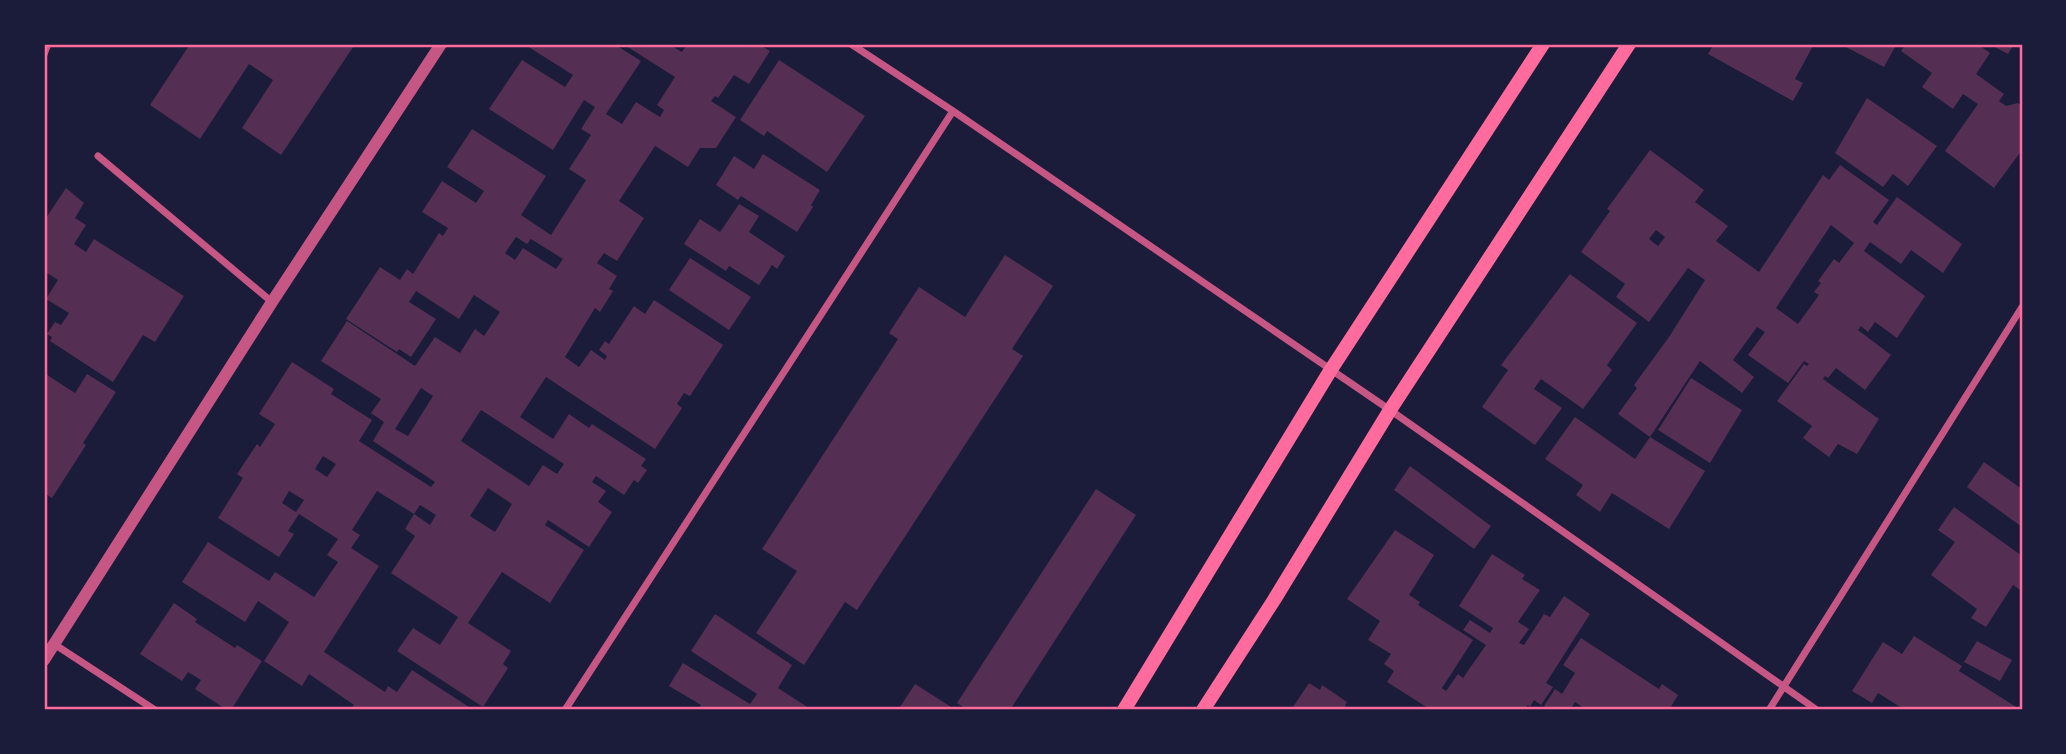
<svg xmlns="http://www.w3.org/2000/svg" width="2066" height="754" font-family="Ubuntu,sans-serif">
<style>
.building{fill:#542f53;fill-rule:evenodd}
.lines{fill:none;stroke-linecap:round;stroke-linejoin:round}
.service{stroke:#c65784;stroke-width:5}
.minor{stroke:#c65784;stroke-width:7}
.tertiary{stroke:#c65784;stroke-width:12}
.secondary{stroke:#ff6b9d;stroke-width:14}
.neatline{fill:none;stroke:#ff6b9d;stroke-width:2.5}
</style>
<rect width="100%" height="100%" fill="#1b1b3a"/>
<path class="building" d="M190 44H355L281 155 242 128 273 80 249 64 200 139 150 105Z
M528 44H614L641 61 606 114 622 124 636 102 660 117 664 110 657 105 675 77 623 44H668L682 52 687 44H759L770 51 749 84 734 75 718 98 715 96 711 101 736 117 716 148H700L688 167 655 146 619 201 644 218 617 261 604 253 597 263 617 276 609 289 613 291 600 312 595 308 565 357 579 367 591 350 605 360 607 356 599 350 605 341 609 344 634 306 645 314 654 300 723 345 690 396 684 393 677 404 682 408 655 449 546 377 520 417 553 439 569 414 589 428 592 424 646 459 641 466 647 470 638 483 634 480 624 495 596 476 592 482 606 491 598 502 612 512 589 547 548 520 545 525 584 550 550 603 502 572 468 623 511 651 503 664 508 668 483 707 397 651 413 628 440 645 458 617 391 573 415 536 405 529 414 514 430 525 436 515 420 505 414 514 377 491 352 530 360 535 351 548 379 566 324 652 385 692 388 686 397 692 412 670 469 707 467 710H350L354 705 309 674 302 686 264 661 289 622 258 601 245 622 182 582 208 542 269 581 275 572 314 597 338 562 327 555 338 539 299 514 288 531 294 534 279 557 218 518 243 478 237 474 257 444 260 447 275 424 259 414 292 362 334 389 331 394 372 420 359 441 431 487 435 482 373 441 384 422 371 413 381 399 321 361 347 321 415 366 435 337 460 353 475 329 484 336 500 312 474 295 459 319 416 291 409 302 436 319 411 357 399 349 397 352 346 319 380 267 400 280 407 269 413 274 439 233 443 236 448 228 422 212 442 181 476 203 484 191 447 167 472 129 546 176 521 215 551 235 586 180 569 169 591 135 581 129 595 107 584 100 553 150 489 109 522 60 565 87 573 75 527 46ZM516 237 527 244 531 239 563 259 556 269 523 248 515 260 505 253ZM421 388 433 396 408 436 395 429ZM481 410 564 464 557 474 543 465 529 486 461 441ZM323 456 336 464 327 477 315 469ZM488 488 512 504 495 532 470 516ZM289 491 304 500 296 512 282 503Z
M1714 44H1814L1795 79 1803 83 1793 101 1708 54Z
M1845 44H1889L1895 47 1884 67 1844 46Z
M1906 44H1977L1990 53 1976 74 2004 94 1999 101 2006 106 2018 103 2022 106V150L1994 188 1945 151 1978 104 1963 94 1953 109 1922 87 1932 73 1901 51Z
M1989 44H2014L2008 54Z
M779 60 865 116 827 172 767 131 764 136 740 120Z
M1867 98 1937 146 1908 186 1893 174 1883 187 1835 153Z
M1650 150 1704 190 1695 202 1728 226 1716 241 1759 272 1823 175 1829 180 1840 165 1889 200 1873 222 1877 225 1897 197 1962 244 1943 273 1911 250 1901 264 1870 242 1864 251 1925 296 1897 338 1875 322 1868 332 1861 326 1858 330 1891 355 1865 390 1836 368 1828 378 1825 376 1823 379 1879 419 1857 454 1838 444 1829 457 1803 438 1812 426 1777 401 1804 364 1807 366 1809 364 1804 361 1788 383 1748 355 1765 332 1757 327 1733 360 1754 377 1742 393 1700 361 1650 437 1618 414 1637 388 1634 385 1669 337 1705 280 1688 268 1649 322 1616 297 1625 284 1581 252 1610 211 1607 209ZM1831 225 1854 243 1839 263 1834 259 1818 281 1821 283 1814 292 1819 295 1798 324 1776 308ZM1656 230 1665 237 1658 246 1649 239Z
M763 154 820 190 811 205 813 207 797 232 741 196 738 200 716 185 734 156 754 169Z
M66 188 84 203 75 218 86 225 74 244 86 252 94 239 184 296 155 342 143 335 113 382 50 341 52 337 47 334 55 322 61 325 69 313 46 299 58 280 44 271V221Z
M739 204 759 216 749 232 785 256 777 269 772 265 759 285 729 266 726 271 684 244 700 219 720 232Z
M1005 255 1053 286 1012 349 1023 356 857 610 845 602 804 665 756 633 797 571 762 549 898 339 889 333 919 287 965 317Z
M690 258 751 297 729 330 669 290Z
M1570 274 1637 323 1607 365 1612 370 1583 409 1541 379 1534 389 1562 408 1535 445 1482 407 1508 370 1501 365Z
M44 373 75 393 87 374 116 392 83 443 86 445 52 498 44 493Z
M1691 378 1742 410 1710 463 1658 430Z
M1575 417 1635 459 1650 437 1705 471 1669 529 1612 493 1600 512 1576 495 1583 485 1545 459Z
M1984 462 2022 489V527L1967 487Z
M1410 466 1491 526 1474 549 1394 490Z
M1096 489 1136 515 1010 710H968L957 703Z
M1954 507 2022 556V591L2013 585 1986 627 1971 618 1977 609 1931 575 1955 542 1938 530Z
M1395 530 1434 555 1409 595 1420 602 1418 605 1473 640 1442 688 1446 691 1458 674 1463 678 1486 645 1463 630 1470 620 1490 633 1493 628 1459 606 1492 554 1525 575 1522 579 1540 590 1518 622 1529 629 1519 643 1524 645 1544 614 1550 617 1564 596 1590 614 1546 683 1553 687 1541 705 1534 700 1530 707 1528 705 1524 710H1426L1428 708 1387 682 1394 671 1384 664 1391 654 1368 640 1380 621 1347 599Z
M174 603 197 619 195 622 235 648 237 645 262 661 231 710H227L195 689 201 680 188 672 182 681 140 654Z
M715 614 792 665 778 688 812 710H698L701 705 669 686 683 663 750 704 757 694 691 651Z
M1914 636 1962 666 1959 671 2021 710H1905L1878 693 1872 703 1852 691 1883 642 1902 654Z
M1581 638 1659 689 1662 684 1678 695 1669 710 1665 707 1662 710H1587L1575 702 1570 710H1551L1544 706 1555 689 1562 694 1575 673 1563 665Z
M1977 641 2012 660 2000 681 1964 662Z
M1309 683 1320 690 1322 685 1347 702 1345 706 1351 710H1291Z
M915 684 956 710H898Z"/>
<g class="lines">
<path class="service" d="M44 57 49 44"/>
<path class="minor" d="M851 44 953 111 1390 410 1817 710
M98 156 272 302
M54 644 155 710
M565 710 953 111
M1769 710 2022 307"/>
<path class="tertiary" d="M44 660 272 302 441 44"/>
<path class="secondary" d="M1124 710 1330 371 1543 44
M1203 710 1274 600 1390 410 1629 44"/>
</g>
<rect width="2066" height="754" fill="none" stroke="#1b1b3a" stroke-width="91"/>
<rect x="46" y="46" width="1975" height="662" class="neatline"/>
</svg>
